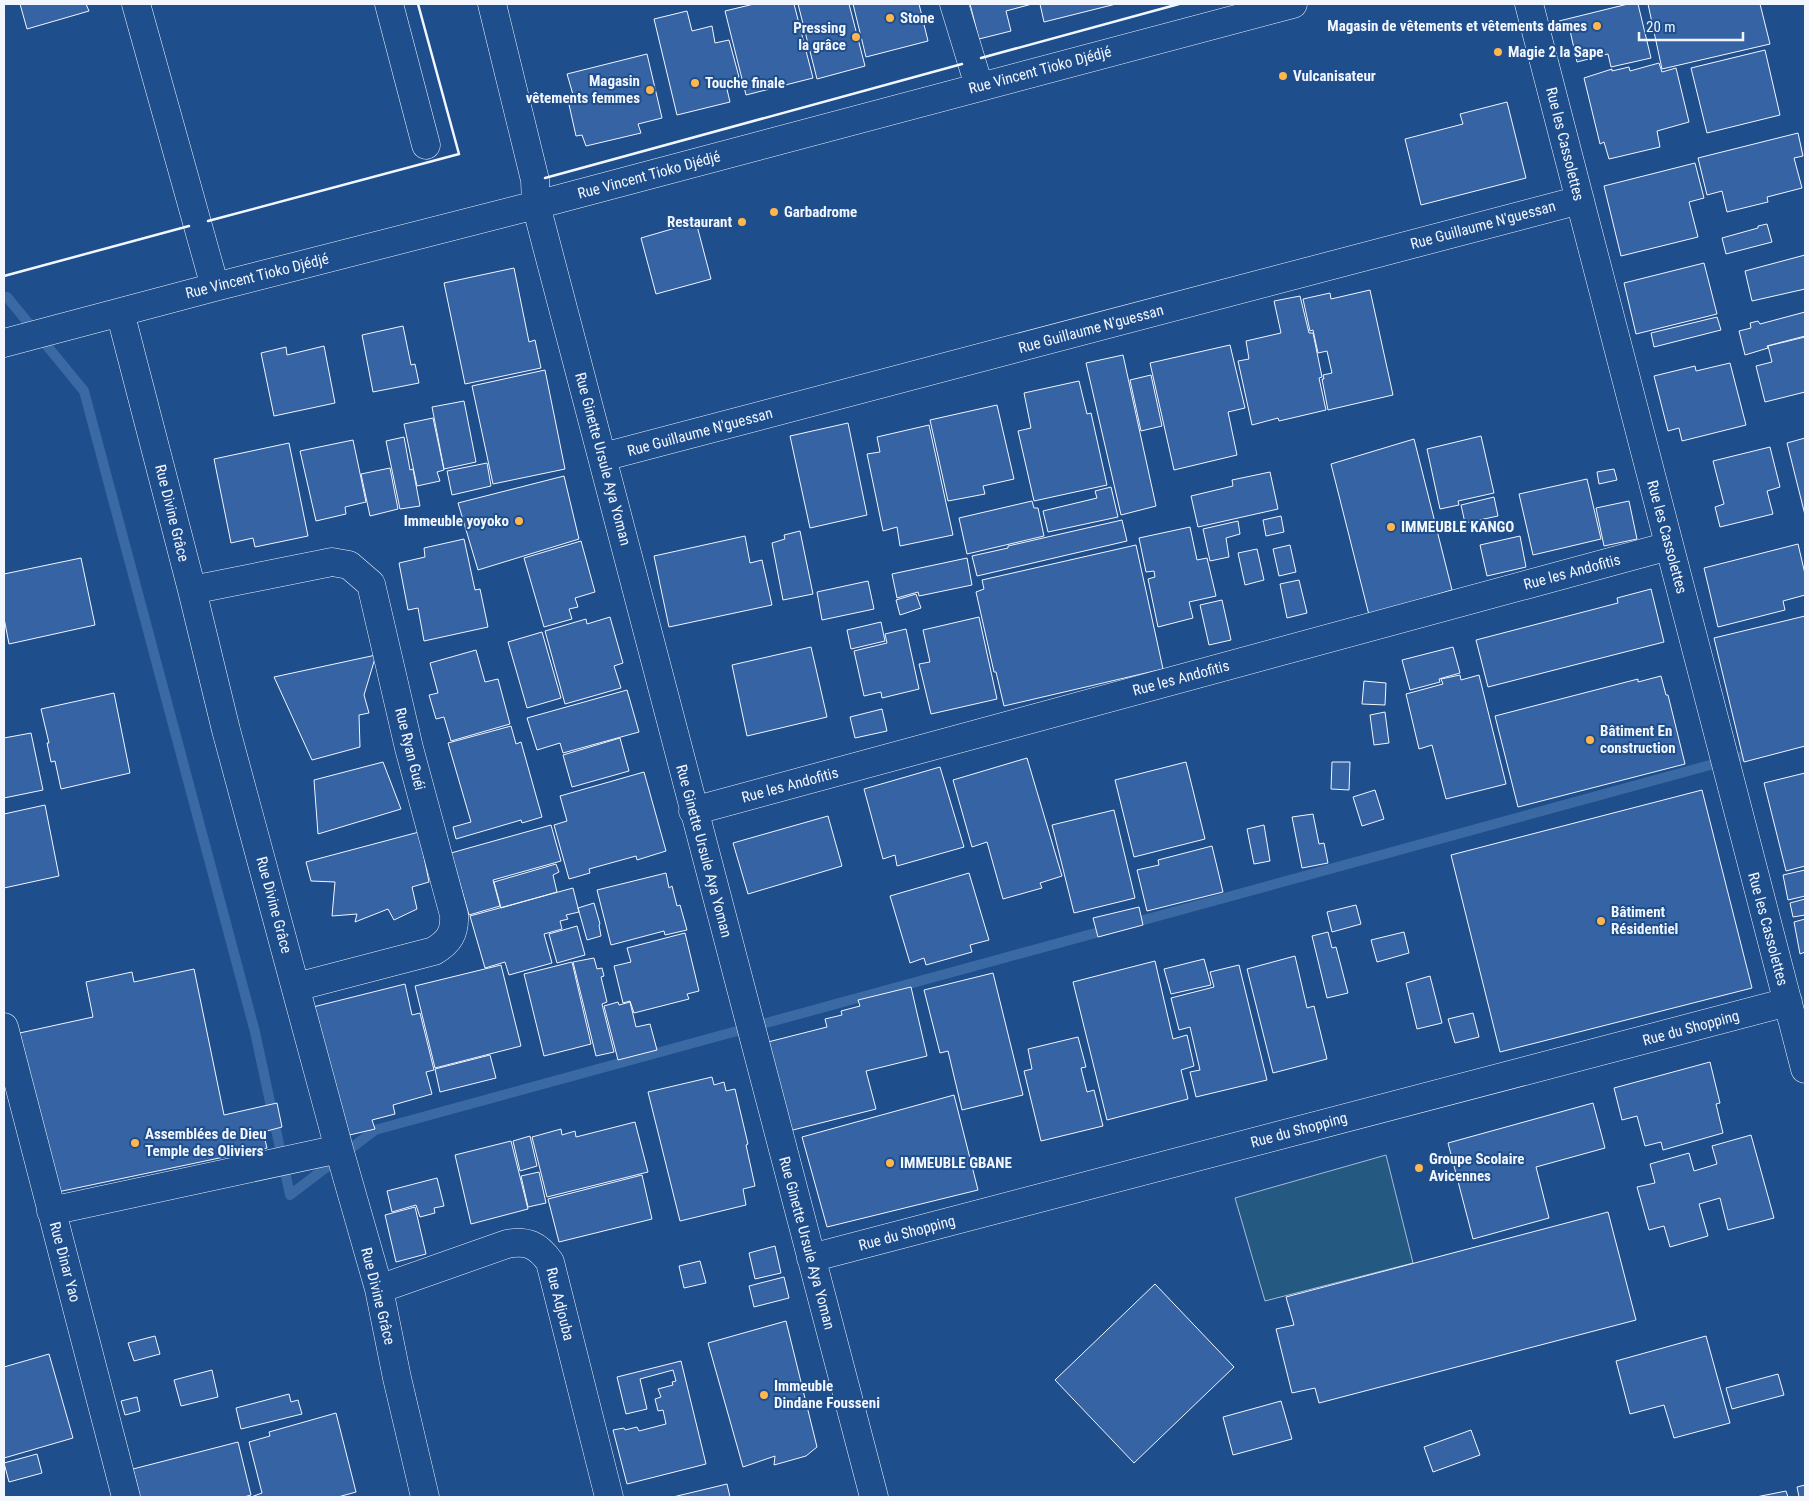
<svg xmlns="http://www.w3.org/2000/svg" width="1809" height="1501" font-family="'Roboto Condensed',sans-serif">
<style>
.green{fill:#245a82;stroke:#a8bbd7}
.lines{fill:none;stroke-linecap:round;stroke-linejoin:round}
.stream{stroke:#3b69a3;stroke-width:10}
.building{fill:#3563a3;stroke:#f2f6ff}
.minor-casing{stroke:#f2f6ff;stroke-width:29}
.minor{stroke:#1f4e8c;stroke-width:28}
.wall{stroke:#f2f6ff;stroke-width:2.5}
.poi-dot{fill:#ffb74d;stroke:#1f4e8c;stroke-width:2}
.labels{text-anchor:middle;stroke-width:4;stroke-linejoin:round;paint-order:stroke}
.poi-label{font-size:15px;font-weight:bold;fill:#f2f6ff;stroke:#1f4e8c;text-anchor:start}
.street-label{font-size:15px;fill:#f2f6ff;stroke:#1f4e8c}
</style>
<rect width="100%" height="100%" fill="#1f4e8c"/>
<path class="green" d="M1386 1155 1413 1263 1265 1301 1235 1198Z"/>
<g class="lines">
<path class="stream" d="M4 298 7 297 84 391 255 1032 290 1195 375 1130 1110 929
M1129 924 1754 753"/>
</g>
<path class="building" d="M20 4H86L89 11 27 29Z
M754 4H794L813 78 746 95 725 11Z
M798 4H849L865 66 817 79Z
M853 4H919L928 41 866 57Z
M970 4H1032L1006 11 1011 31 979 39Z
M1040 4H1116L1044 22Z
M1628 4H1638L1651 58 1611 67 1608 54 1577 62 1569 26 1561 28 1559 21Z
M1648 4H1760L1770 44 1662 69Z
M687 11 692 31 712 26 715 43 729 40 739 77 725 81 730 102 677 115 654 19Z
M1765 50 1780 115 1707 133 1691 68Z
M647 54 662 118 638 124 641 133 586 146 582 135 576 136 568 100 574 98 567 74Z
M1659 63 1662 72 1676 68 1689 122 1657 131 1660 147 1609 159 1604 142 1600 144 1584 78 1612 69V71L1629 67 1630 71Z
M1507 102 1526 178 1421 205 1405 139 1463 124 1460 114Z
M1798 133 1803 156 1794 158 1802 188 1767 197 1768 202 1727 212 1722 191 1707 195 1698 158Z
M1695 163 1704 198 1689 202 1698 237 1621 256 1604 186Z
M696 222 711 279 656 294 641 238Z
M1767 224 1772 242 1726 254 1722 238 1758 228V226Z
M1805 255V289L1752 301 1745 271Z
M1704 263 1717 314 1636 334 1624 283Z
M514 268 529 342 535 340 541 368 465 384 444 283Z
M1370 290 1393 395 1328 410 1322 379H1324L1323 375 1332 373 1327 351 1318 353 1313 330 1310 331 1303 299 1330 293 1331 299Z
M1300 296 1309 333H1313L1322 377 1319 378 1326 410 1279 421 1278 418 1252 425 1238 361 1249 359 1246 341 1281 333 1274 301Z
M1805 312V336L1767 346 1768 348 1745 355 1739 331 1751 328 1750 323 1758 321 1760 324Z
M1717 317 1721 330 1654 347 1651 333Z
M403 326 411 365 415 364 419 383 373 392 362 335Z
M1805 337V392L1765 402 1756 366 1772 362 1768 346Z
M1230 345 1245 408 1228 412 1237 455 1174 470 1150 363Z
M324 346 335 403 274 416 261 353 286 347 287 355Z
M1123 355 1156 506 1121 515 1086 363Z
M1730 363 1746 425 1682 441 1679 428 1668 431 1654 376 1695 366 1696 371Z
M545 370 565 469 493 484 472 386Z
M1151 375 1162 426 1141 431 1130 380Z
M1079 381 1087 414 1091 413 1107 485 1034 501 1018 431 1031 428 1024 393Z
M464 401 476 462 444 469 432 407Z
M997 405 1014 479 983 486 985 494 948 501 930 420Z
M433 418 444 470 437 472 440 481 417 486 404 424Z
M848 423 867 515 810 528 790 436Z
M929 425 953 535 900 546 897 527 883 531 867 454 880 452 877 437Z
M1481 436 1494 493 1458 501 1459 505 1440 509 1427 449Z
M404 437 410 470 413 469 420 506 400 509 386 441Z
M1805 438V515L1787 443Z
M1414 439 1452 590 1369 615 1331 464Z
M353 440 366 502 345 507 346 514 316 521 300 451Z
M289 443 308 536 255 547 253 538 231 543 214 459Z
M1770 447 1780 487 1767 491 1773 514 1720 527 1715 507 1724 504 1713 461Z
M487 463 491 486 452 495 447 471Z
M390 468 398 509 370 516 361 474Z
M1614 469 1617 480 1599 484 1597 472Z
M1270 472 1278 509 1198 527 1191 496 1233 486 1232 480Z
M564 476 579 539 478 570 458 503Z
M1587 479 1601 539 1533 555 1519 494Z
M1111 487 1118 517 1048 532 1043 511 1097 498 1095 491Z
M1494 497 1498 516 1465 523 1461 505Z
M1032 501 1034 508H1038L1044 536 967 554 959 518Z
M1629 501 1637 539 1604 546 1596 508Z
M1281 516 1284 532 1266 536 1263 520Z
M1122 520 1127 541 977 576 972 556 1008 548V546Z
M1238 521 1240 534 1226 538 1229 557 1210 561 1203 529Z
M1190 527 1197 560 1207 558 1216 596 1189 602 1193 618 1158 627 1148 579 1155 577 1154 571 1146 572 1139 538Z
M800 531 813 594 783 600 772 543 785 539 784 535Z
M745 536 750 563 762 560 772 605 669 627 654 556Z
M1520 536 1526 567 1487 576 1480 545Z
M464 539 475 590 480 589 488 627 424 641 418 608 408 610 399 563 425 557 424 548Z
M581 541 595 592 575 598 578 607 569 609 572 619 544 627 524 558Z
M1798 544 1805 574V595L1783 601 1785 610 1718 627 1704 568Z
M1136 545 1163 669 1004 706 996 672H994L976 592 984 589 982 580Z
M1290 545 1296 572 1279 576 1273 549Z
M1257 549 1264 580 1245 585 1238 553Z
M81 558 95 625 9 644 4 618V574Z
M967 558 972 585 919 596 918 592 897 598 892 574Z
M1299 580 1307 613 1287 618 1280 584Z
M868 581 874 609 822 620 817 592Z
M1651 589 1664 642 1488 687 1476 640 1618 603 1617 598Z
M916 594 921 608 900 615 896 600Z
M1222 600 1231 640 1209 645 1200 605Z
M1805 616V746L1744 762 1714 638Z
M610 617 623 663 614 666 621 688 565 704 545 631 586 619 587 624Z
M979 617 997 699 931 714 919 664 930 662 923 630Z
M881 622 885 641 851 649 847 630Z
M906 629 919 689 882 698 881 692 864 696 854 651 887 643 885 634Z
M542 632 561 698 527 708 508 642Z
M811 647 827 717 747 736 732 665Z
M1453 647 1460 673 1439 679 1440 682 1410 690 1402 660Z
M476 650 485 682 498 679 510 724 451 741 444 717 436 719 429 695 438 693 430 663Z
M376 655 364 695 369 713 359 715 360 747 312 760 274 677Z
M1460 675 1461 680 1479 675 1506 784 1446 799 1432 745 1419 749 1406 694 1443 684 1441 679Z
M1661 676 1666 695H1668L1685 764 1518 807 1495 716 1638 679V682Z
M1364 681 1386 683 1385 705 1362 704Z
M627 690 639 732 563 753 560 743 537 750 527 718Z
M114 693 130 773 61 789 55 761 51 762 47 743H49L41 709Z
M882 709 887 731 855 738 850 717Z
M1385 712 1389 743 1374 745 1370 715Z
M511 726 516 744 521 742 542 817 522 823 521 820 456 839 453 827 471 822 448 743Z
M31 733 43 790 4 798V738Z
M620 738 629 771 572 787 563 755Z
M1027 758 1062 876 1040 883 1042 888 1003 899 987 842 972 847 953 780Z
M383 762 401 809 318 834 314 780Z
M1186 762 1205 839 1134 857 1115 780Z
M1332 762H1350L1349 790 1331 789Z
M940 767 964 847 897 866 895 855 883 859 864 789Z
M644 772 666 851 637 860 636 856 589 869 590 873 569 879 554 825 567 821 560 796Z
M1805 773V866L1786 871 1764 783Z
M1375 790 1384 819 1362 826 1353 797Z
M1702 790 1752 988 1500 1052 1451 855Z
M45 805 59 876 4 888V814Z
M1114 810 1135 898 1074 913 1052 825Z
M1313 814 1319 844 1324 843 1328 863 1302 868 1292 817Z
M828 816 842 866 748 894 733 843Z
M551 825 561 861 493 880 500 906 469 915 451 853Z
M1264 825 1270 861 1254 864 1247 829Z
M419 832 429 882 412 887 417 909 394 920 388 909 355 922 357 914 332 916 335 882 311 881 306 862Z
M1212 846 1223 892 1147 911 1137 870 1159 865 1158 860Z
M556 864 559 872 553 875 557 892 501 908 494 882Z
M1805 870V896L1788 900 1783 875Z
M666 873 669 888 672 886 677 906 680 905 687 930 665 935 664 931 611 945 597 890Z
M969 873 989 940 970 945 972 952 926 965 924 958 910 963 890 896Z
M573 888 579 912 566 915 568 919 560 921 562 929 544 934 552 963 509 975 505 962 485 968 470 916Z
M1805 899V915L1793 917 1790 903Z
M594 903 600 924 599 925 601 936 587 940 578 908Z
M1356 905 1361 924 1332 932 1327 912Z
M1139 907 1143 925 1098 937 1093 918Z
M1805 919V952L1800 954 1794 922Z
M577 926 585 955 557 963 549 934Z
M1328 932 1332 948 1336 947 1348 993 1327 998 1312 936Z
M1404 932 1409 953 1377 962 1371 940Z
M685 933 699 991 687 994 689 999 634 1013 630 1001 623 1003 614 966 631 962 627 948Z
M1295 956 1307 1008 1314 1006 1327 1059 1273 1073 1247 969Z
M594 958 597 969 602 968 604 976 601 977 607 1002 602 1004 614 1052 596 1056 573 962Z
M1204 959 1211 985 1171 994 1164 969Z
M1155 961 1173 1039 1187 1035 1194 1066 1181 1070 1188 1099 1107 1120 1073 982Z
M572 962 591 1044 544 1056 524 974Z
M501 965 521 1046 435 1068 415 986Z
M1239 965 1267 1080 1196 1097 1190 1072 1200 1070 1190 1027 1179 1030 1171 998 1214 987 1210 972Z
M194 969 224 1115 277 1103 282 1127 263 1132 267 1148 48 1194 15 1034 93 1017 86 982 132 972 134 982Z
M993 973 1023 1095 962 1110 948 1051 940 1053 924 990Z
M1430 976 1442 1023 1417 1029 1406 983Z
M405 984 412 1015 420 1013 434 1070 426 1072 432 1094 393 1105 395 1114 372 1120 375 1129 341 1137 309 1008Z
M911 987 927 1056 866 1071 876 1109 785 1132 764 1043 827 1027 825 1019 842 1015 841 1011 860 1006 858 1000Z
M618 1002 619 1005 630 1002 636 1027 650 1024 657 1050 618 1060 604 1006Z
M1473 1013 1479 1037 1455 1043 1448 1019Z
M1078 1037 1086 1067 1081 1068 1087 1092 1094 1090 1103 1126 1041 1141 1024 1071 1032 1069 1028 1049Z
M490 1055 496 1078 440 1092 435 1069Z
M1710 1062 1720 1103 1716 1104 1723 1133 1663 1150 1661 1142 1645 1146 1637 1116 1622 1120 1614 1088Z
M712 1077 714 1085 724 1082 726 1091 735 1089 748 1144 746 1145 755 1186 743 1189 746 1205 680 1221 648 1092Z
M954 1095 978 1190 827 1227 802 1137Z
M1593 1103 1605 1148 1536 1167 1549 1218 1473 1239 1448 1143Z
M635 1122 648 1172 547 1197 532 1137 561 1129 562 1135 575 1131 576 1137Z
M1751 1135 1774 1218 1728 1230 1720 1198 1699 1204 1708 1236 1670 1247 1664 1226 1649 1230 1637 1187 1655 1183 1650 1164 1689 1153 1694 1171 1717 1164 1712 1146Z
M530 1136 537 1166 520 1171 513 1141Z
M511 1141 528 1209 471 1224 455 1155Z
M539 1172 546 1203 528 1207 521 1176Z
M642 1175 652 1219 559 1242 548 1199Z
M437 1178 444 1206 434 1208 435 1213 420 1217 416 1205 392 1212 387 1191Z
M415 1207 426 1254 396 1262 385 1215Z
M1608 1212 1636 1320 1319 1403 1315 1388 1292 1393 1276 1329 1294 1325 1286 1297Z
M775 1246 781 1273 755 1279 749 1253Z
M700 1261 706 1283 684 1288 679 1266Z
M784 1277 789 1298 754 1307 749 1286Z
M1155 1284 1234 1367 1134 1463 1055 1380Z
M786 1321 817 1447 806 1456 774 1465 775 1456 743 1467 708 1343Z
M155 1336 160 1354 134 1361 128 1343Z
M1706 1336 1730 1423 1674 1438 1664 1405 1630 1414 1616 1361Z
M49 1354 73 1438 4 1458V1367Z
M681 1361 706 1464 627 1484 613 1430 624 1428 625 1430 637 1427 639 1431 666 1424 663 1410 658 1411 655 1399 661 1397 658 1389 673 1385 672 1382 676 1381 673 1370 640 1379 647 1409 626 1414 617 1377Z
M212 1370 218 1397 181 1406 174 1380Z
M1778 1374 1784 1395 1732 1409 1726 1388Z
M289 1394 291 1402 298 1400 302 1414 241 1429 236 1408Z
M137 1397 140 1411 125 1415 121 1401Z
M1281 1401 1292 1439 1233 1455 1223 1417Z
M336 1413 356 1492 338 1497H251L262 1493 249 1442 270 1436 269 1432Z
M1471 1430 1480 1455 1433 1472 1424 1447Z
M238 1442 251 1495 244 1497H140L133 1469Z
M37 1454 42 1473 9 1482 4 1463Z
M727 1484 730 1497H673Z
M1805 1485V1497H1799L1797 1487Z
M1786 1491 1788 1497H1756Z"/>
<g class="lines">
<defs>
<path id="minor" d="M136 4 215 287
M389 4 426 145
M492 4 535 180 536 205 874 1497
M954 4 979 86
M1529 4 1805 1069
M120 312 192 590 226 730 339 1149 379 1289 397 1378 425 1497
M4 343 215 287 536 205 1293 4
M603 457 1580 200
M192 590 332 562 349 565 371 584 409 748 454 915C455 933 449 942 434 951L296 987
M693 811 1669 546
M4 1027 126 1497
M51 1211 339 1149
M811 1258 1788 1002
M379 1289 507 1244C527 1240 538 1245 550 1262L609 1497"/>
</defs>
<use href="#minor" class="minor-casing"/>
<use href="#minor" class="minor"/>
<path class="wall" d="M981 58 1179 4
M545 178 962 64
M208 221 459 154 418 4
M4 276 189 226"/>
</g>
<g class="poi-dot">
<circle cx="890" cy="18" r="5"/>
<circle cx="1597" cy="26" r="5"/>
<circle cx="856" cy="37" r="5"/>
<circle cx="1498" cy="52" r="5"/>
<circle cx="1283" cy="76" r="5"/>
<circle cx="695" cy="83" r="5"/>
<circle cx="650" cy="90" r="5"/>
<circle cx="774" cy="212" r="5"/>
<circle cx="742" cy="222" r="5"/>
<circle cx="519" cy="521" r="5"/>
<circle cx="1391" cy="527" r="5"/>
<circle cx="1590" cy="740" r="5"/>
<circle cx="1601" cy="921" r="5"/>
<circle cx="135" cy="1143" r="5"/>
<circle cx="890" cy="1163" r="5"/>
<circle cx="1419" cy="1168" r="5"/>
<circle cx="764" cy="1395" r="5"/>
</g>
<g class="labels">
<g class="poi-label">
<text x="900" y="23">Stone</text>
<text x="1587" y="31" text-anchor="end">Magasin de vêtements et vêtements dames</text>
<text x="846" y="33" text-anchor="end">Pressing<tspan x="846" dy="17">la grâce</tspan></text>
<text x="1508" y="57">Magie 2 la Sape</text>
<text x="1293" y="81">Vulcanisateur</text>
<text x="640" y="86" text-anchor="end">Magasin<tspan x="640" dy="17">vêtements femmes</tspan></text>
<text x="705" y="88">Touche finale</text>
<text x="784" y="217">Garbadrome</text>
<text x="732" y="227" text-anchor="end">Restaurant</text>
<text x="509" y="526" text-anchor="end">Immeuble yoyoko</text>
<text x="1401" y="532">IMMEUBLE KANGO</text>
<text x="1600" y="736">Bâtiment En<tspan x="1600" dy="17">construction</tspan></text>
<text x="1611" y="917">Bâtiment<tspan x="1611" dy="17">Résidentiel</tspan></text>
<text x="145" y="1139">Assemblées de Dieu<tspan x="145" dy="17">Temple des Oliviers</tspan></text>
<text x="1429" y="1164">Groupe Scolaire<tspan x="1429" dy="17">Avicennes</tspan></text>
<text x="900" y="1168">IMMEUBLE GBANE</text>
<text x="774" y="1391">Immeuble<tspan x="774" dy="17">Dindane Fousseni</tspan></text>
</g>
<g class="street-label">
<text transform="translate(1040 70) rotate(-15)" y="5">Rue Vincent Tioko Djédjé</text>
<text transform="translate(1565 144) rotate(76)" y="5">Rue les Cassolettes</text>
<text transform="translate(649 175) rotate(-15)" y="5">Rue Vincent Tioko Djédjé</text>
<text transform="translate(1483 225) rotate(-15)" y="5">Rue Guillaume N'guessan</text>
<text transform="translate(257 276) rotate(-14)" y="5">Rue Vincent Tioko Djédjé</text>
<text transform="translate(1091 329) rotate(-15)" y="5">Rue Guillaume N'guessan</text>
<text transform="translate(700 432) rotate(-15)" y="5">Rue Guillaume N'guessan</text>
<text transform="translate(603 459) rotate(75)" y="5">Rue Ginette Ursule Aya Yoman</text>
<text transform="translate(172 513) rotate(76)" y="5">Rue Divine Grâce</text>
<text transform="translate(1667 537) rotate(75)" y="5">Rue les Cassolettes</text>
<text transform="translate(1572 572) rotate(-15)" y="5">Rue les Andofitis</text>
<text transform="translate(1181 678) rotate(-15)" y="5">Rue les Andofitis</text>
<text transform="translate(410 749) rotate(76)" y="5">Rue Ryan Guéi</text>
<text transform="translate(790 785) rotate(-15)" y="5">Rue les Andofitis</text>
<text transform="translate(704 851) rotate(75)" y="5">Rue Ginette Ursule Aya Yoman</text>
<text transform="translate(274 905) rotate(75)" y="5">Rue Divine Grâce</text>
<text transform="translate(1768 929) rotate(75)" y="5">Rue les Cassolettes</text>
<text transform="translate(1691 1028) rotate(-15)" y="5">Rue du Shopping</text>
<text transform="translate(1299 1130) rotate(-15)" y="5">Rue du Shopping</text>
<text transform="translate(907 1233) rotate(-15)" y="5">Rue du Shopping</text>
<text transform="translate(807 1243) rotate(75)" y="5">Rue Ginette Ursule Aya Yoman</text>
<text transform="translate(65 1262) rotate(75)" y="5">Rue Dinar Yao</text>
<text transform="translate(378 1296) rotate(76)" y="5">Rue Divine Grâce</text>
<text transform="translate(560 1304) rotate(76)" y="5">Rue Adjouba</text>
</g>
</g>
<rect width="1809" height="1501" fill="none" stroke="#f2f6ff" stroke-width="10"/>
<path d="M1639 32v8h104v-8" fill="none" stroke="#f2f6ff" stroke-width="2.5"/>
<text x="1646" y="32" font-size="15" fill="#f2f6ff" stroke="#1f4e8c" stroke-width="4" paint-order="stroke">20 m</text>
</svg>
